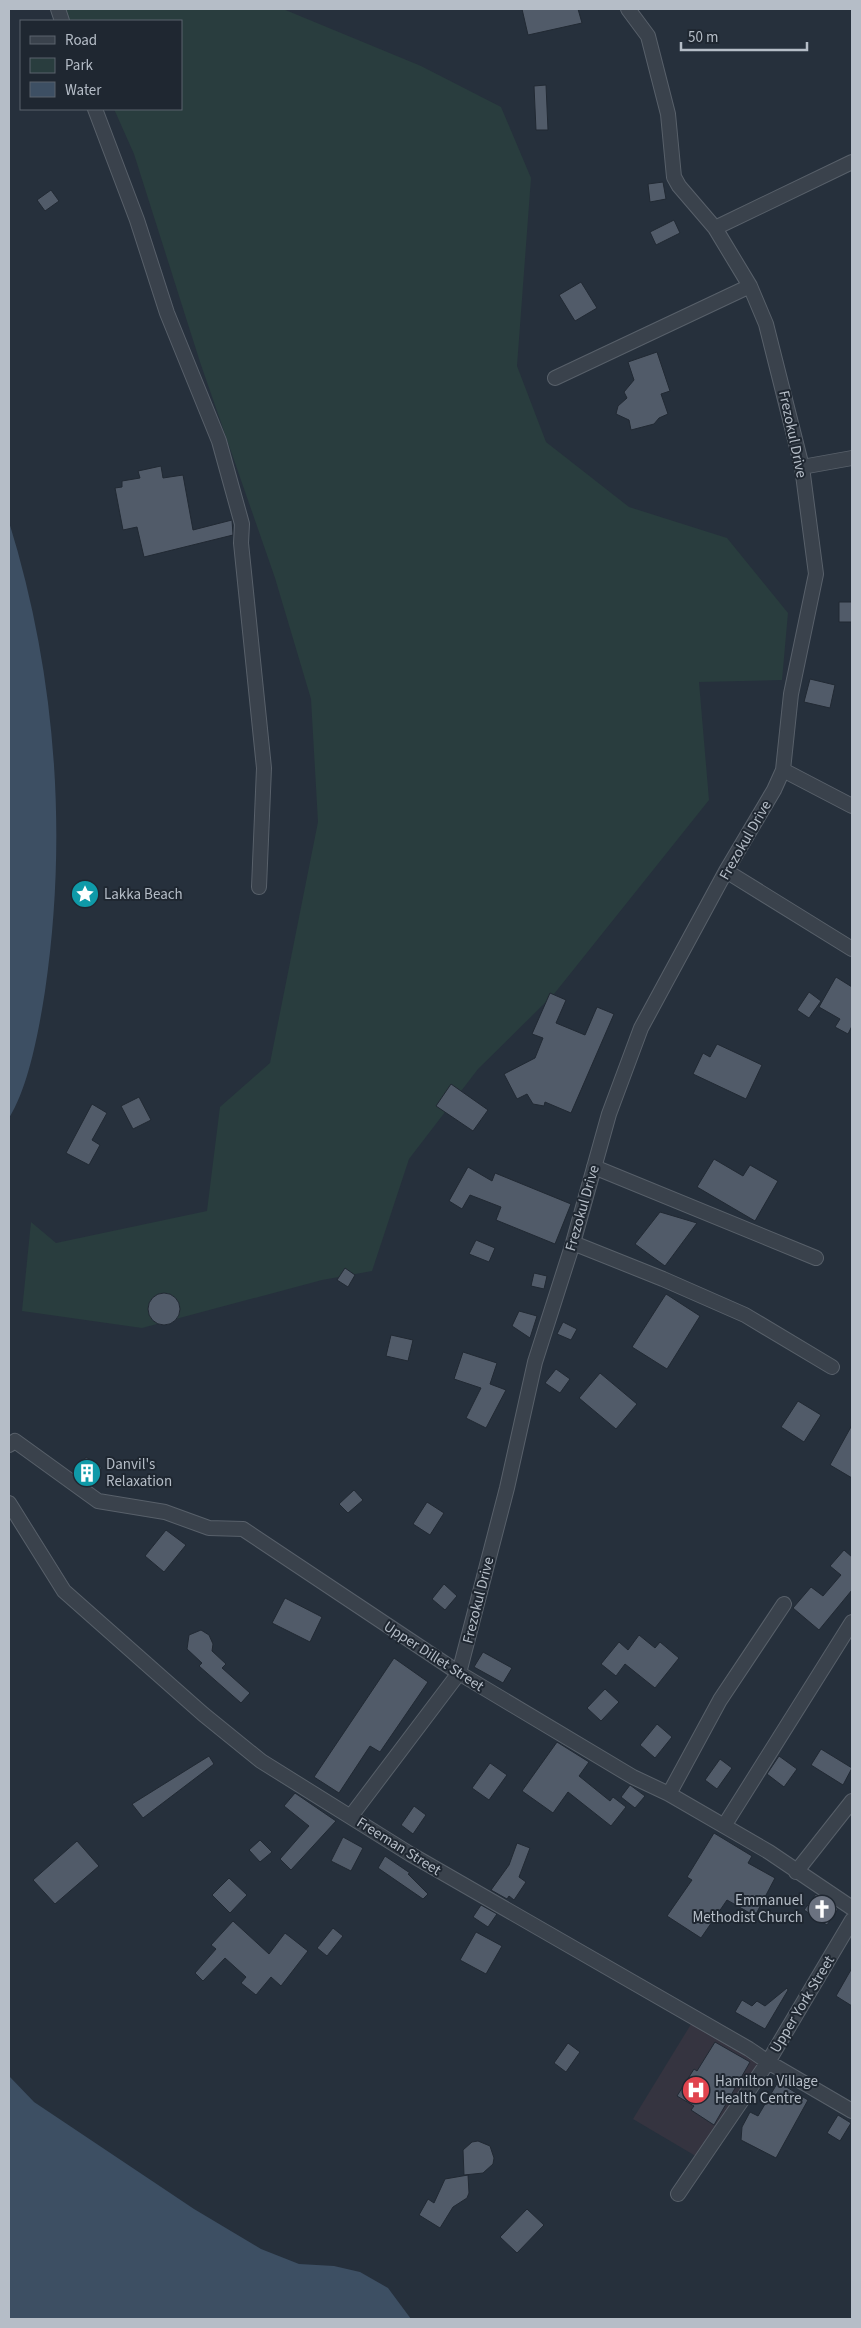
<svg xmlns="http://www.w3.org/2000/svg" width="861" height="2328" font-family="'Source Sans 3',sans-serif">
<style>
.medical{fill:#353440}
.green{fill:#293d3e}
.water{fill:#3d4f63}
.building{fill:#515b69;stroke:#212933}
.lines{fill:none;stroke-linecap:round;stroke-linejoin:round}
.street-casing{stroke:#58606a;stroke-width:16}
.street{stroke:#3a424c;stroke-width:14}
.labels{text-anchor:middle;stroke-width:4;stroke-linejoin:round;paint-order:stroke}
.street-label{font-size:15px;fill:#b5bdc7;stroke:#1f2731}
.poi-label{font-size:15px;fill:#b5bdc7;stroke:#1f2731;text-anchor:start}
</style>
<rect width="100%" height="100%" fill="#26303c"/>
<path class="medical" d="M693 2021 760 2062 699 2158 633 2119Z"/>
<path class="green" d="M52 9H283L421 66 501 107 531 178 517 366 546 442 629 507 727 538 788 613 782 680 699 682 709 800 554 994 478 1069 409 1159 372 1271 322 1280 142 1328 22 1311 31 1222 56 1243 207 1211 220 1107 270 1063 318 822 311 699 275 578 200 362 134 154 114 109H181V21H65Z"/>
<path class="water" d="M9 522C56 673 68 835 45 991 39 1029 29 1086 9 1118Z
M9 2076 34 2102 194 2209 261 2249 299 2264 334 2266 360 2272 388 2288 411 2319H9Z"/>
<path class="building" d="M522 9H578L582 23 528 35Z
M546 85 548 130H536L534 86Z
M663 182 666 199 650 202 648 184Z
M51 190 59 201 45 211 37 200Z
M674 220 680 233 656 245 650 232Z
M581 282 597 308 575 321 559 295Z
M657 352 670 391 661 394 668 414 659 418 654 424 631 430 629 420 616 414 618 406 627 398 624 392 634 380 628 362Z
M161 466 163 478 183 475 193 530 232 520 233 535 144 557 137 527 123 530 115 488 122 487V481L140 478 138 471Z
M839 602H852V622H839Z
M810 679 835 685 830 708 804 702Z
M836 977 852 987V1026L848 1034 835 1027 840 1019 819 1007Z
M809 992 821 1001 809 1018 797 1010Z
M550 993 566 1000 556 1023 585 1035 597 1007 614 1014 571 1113 545 1102 544 1106 533 1104 527 1094 517 1099 504 1074 535 1058 543 1038 532 1034Z
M717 1044 762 1065 746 1099 693 1074 703 1053 710 1057Z
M451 1084 488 1110 473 1131 436 1106Z
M139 1097 151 1120 133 1129 121 1106Z
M92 1104 107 1113 92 1140 100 1145 89 1165 66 1153Z
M714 1159 743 1176 750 1165 778 1181 755 1221 697 1187Z
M468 1167 492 1181 495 1173 571 1204 555 1244 496 1220 501 1207 470 1195 462 1209 449 1201Z
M660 1212 697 1223 665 1266 635 1244Z
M476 1240 495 1248 489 1262 469 1254Z
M345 1268 355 1275 348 1287 337 1280Z
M534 1273 547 1276 544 1289 531 1286Z
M148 1309a16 16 0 1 1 32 0a16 16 0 1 1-32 0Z
M666 1294 700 1316 667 1369 632 1347Z
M519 1311 537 1316 530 1338 512 1326Z
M563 1322 577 1329 571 1340 557 1334Z
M391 1335 413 1340 408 1361 386 1356Z
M463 1352 497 1363 490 1384 506 1390 486 1428 466 1418 481 1388 454 1379Z
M556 1369 570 1379 560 1393 545 1383Z
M600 1373 637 1404 616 1429 579 1398Z
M798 1401 821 1415 804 1442 781 1427Z
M852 1425V1478L830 1465Z
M86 1457 102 1468 90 1485 75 1473Z
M354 1490 363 1500 348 1513 339 1504Z
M427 1502 444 1513 430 1535 413 1524Z
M166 1530 186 1545 164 1572 145 1556Z
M844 1550 852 1557V1590L819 1630 793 1608 811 1587 823 1596 841 1575 830 1566Z
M444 1584 457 1596 445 1610 432 1599Z
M285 1598 322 1617 310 1642 272 1623Z
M201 1630 209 1635 213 1644 212 1651 226 1664 222 1668 250 1693 241 1703 199 1666 202 1663 187 1649 189 1635Z
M639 1635 655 1648 660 1642 679 1658 655 1688 625 1664 616 1676 601 1664 619 1642 628 1650Z
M483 1652 512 1668 503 1683 474 1667Z
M394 1658 428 1682 380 1752 370 1746 339 1793 314 1777Z
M605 1689 619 1702 601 1721 587 1708Z
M657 1724 672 1737 655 1758 640 1745Z
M557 1742 589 1762 579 1776 610 1801 613 1797 626 1807 611 1826 568 1792 553 1813 522 1791Z
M821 1749 852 1768 843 1785 811 1765Z
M209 1756 214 1764 143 1818 132 1804Z
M779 1756 797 1769 784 1787 767 1774Z
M720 1759 732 1768 717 1789 705 1780Z
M490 1763 507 1775 489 1800 472 1788Z
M630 1785 645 1796 635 1808 621 1797Z
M295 1793 336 1821 291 1870 280 1859 309 1826 284 1806Z
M414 1806 426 1815 413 1834 401 1825Z
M714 1833 752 1856 748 1863 775 1878 755 1916 727 1900 701 1938 667 1916 692 1880 687 1877Z
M343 1837 363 1848 351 1871 331 1861Z
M260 1840 272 1852 260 1862 249 1850Z
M77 1841 99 1866 55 1904 33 1880Z
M517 1843 530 1848 519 1877 526 1882 514 1900 509 1896 507 1899 491 1890 509 1865Z
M385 1856 410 1873 408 1874 428 1894 423 1899 378 1868Z
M229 1878 247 1895 230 1913 212 1895Z
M816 1894 838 1909 827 1925 804 1910Z
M481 1905 497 1914 488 1927 473 1917Z
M233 1921 269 1954 285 1933 308 1951 281 1986 271 1977 256 1995 241 1983 246 1977 225 1958 203 1981 195 1973 216 1949 211 1945Z
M333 1928 343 1936 327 1956 317 1948Z
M476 1932 502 1946 486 1974 460 1960Z
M852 1968V2006L836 1996Z
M787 1988 788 1990 765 2029 735 2012 742 2000 752 2006 757 2001 765 2006Z
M715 2042 750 2062 714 2125 691 2110 694 2106 677 2096 694 2069 697 2071Z
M568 2043 580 2052 566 2072 554 2063Z
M778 2082 808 2100 776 2158 741 2140 742 2127 750 2112 758 2116Z
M838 2115 851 2123 840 2141 827 2133Z
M478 2141 490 2146 494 2158 493 2164 483 2173 464 2175 463 2150 472 2142Z
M468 2175 469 2193 467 2198 453 2207 440 2228 419 2215 428 2199 434 2203 445 2179Z
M527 2209 544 2225 517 2253 500 2237Z"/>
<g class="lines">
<defs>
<path id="street" d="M58 9 62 21
M95 109 137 220 167 313 219 441 242 524 241 543 264 768 259 887
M715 228 852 162
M555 378 750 286
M802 467 852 458
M783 770 852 806
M726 871 852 949
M594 1167 816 1258
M573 1243 663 1279 745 1315 832 1367
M9 1445 15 1441 98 1501 165 1512 209 1528 243 1529 459 1673 633 1777 669 1794 769 1852 852 1908
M9 1503 64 1591 203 1714 261 1761 410 1854 749 2049 768 2062 852 2111
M669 1794 720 1700 784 1604
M351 1816 459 1673 507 1488 535 1362 573 1243 609 1114 641 1028 726 871 774 790 783 770 791 694 816 574 802 467 766 324 750 286 715 228 679 186 674 177 668 114 648 36 628 9
M724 1826 852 1622
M796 1872 852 1801
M678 2194 768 2062 852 1920"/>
</defs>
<use href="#street" class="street-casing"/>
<use href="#street" class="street"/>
</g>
<defs>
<symbol id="sight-disc" viewBox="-11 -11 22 22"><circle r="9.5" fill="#0f9aa8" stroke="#1f2731"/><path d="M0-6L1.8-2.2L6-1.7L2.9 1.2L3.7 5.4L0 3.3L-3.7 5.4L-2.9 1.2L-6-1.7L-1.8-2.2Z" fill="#fff"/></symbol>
<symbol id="building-disc" viewBox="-11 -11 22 22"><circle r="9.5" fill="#0f9aa8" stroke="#1f2731"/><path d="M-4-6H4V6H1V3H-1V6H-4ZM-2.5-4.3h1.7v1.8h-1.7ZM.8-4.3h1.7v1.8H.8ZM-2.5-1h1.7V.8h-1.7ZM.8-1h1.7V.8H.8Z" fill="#fff"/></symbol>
<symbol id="church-disc" viewBox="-11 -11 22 22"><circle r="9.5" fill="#6b7280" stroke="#1f2731"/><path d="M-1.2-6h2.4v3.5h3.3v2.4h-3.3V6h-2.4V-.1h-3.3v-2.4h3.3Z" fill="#fff"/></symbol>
<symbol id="hospital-disc" viewBox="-11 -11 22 22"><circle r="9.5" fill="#e0444e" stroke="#1f2731"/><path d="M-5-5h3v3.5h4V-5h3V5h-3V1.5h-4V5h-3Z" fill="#fff"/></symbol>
</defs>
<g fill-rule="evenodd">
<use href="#sight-disc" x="69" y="878" width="32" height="32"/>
<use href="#building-disc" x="71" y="1457" width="32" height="32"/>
<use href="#church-disc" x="806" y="1893" width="32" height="32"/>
<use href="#hospital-disc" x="680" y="2074" width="32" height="32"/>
</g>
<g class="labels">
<g class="street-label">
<text transform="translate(793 434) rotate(78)" y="5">Frezokul Drive</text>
<text transform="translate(745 840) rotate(-60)" y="5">Frezokul Drive</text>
<text transform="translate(582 1208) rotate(-74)" y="5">Frezokul Drive</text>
<text transform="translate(478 1600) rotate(-76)" y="5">Frezokul Drive</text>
<text transform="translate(434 1656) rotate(33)" y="5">Upper Dillet Street</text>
<text transform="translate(399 1846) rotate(32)" y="5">Freeman Street</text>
<text transform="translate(802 2004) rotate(-59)" y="5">Upper York Street</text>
</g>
<g class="poi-label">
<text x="104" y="899">Lakka Beach</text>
<text x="106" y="1469">Danvil's<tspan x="106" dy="17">Relaxation</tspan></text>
<text x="803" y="1905" text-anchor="end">Emmanuel<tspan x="803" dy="17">Methodist Church</tspan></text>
<text x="715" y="2086">Hamilton Village<tspan x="715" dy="17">Health Centre</tspan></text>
</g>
</g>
<rect width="861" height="2328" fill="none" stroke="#b5bdc7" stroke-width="20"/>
<rect x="20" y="20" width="162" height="90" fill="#1f2731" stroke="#5b636d"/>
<rect x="30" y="36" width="25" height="8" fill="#3a424c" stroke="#5b636d"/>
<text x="65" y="45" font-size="15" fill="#b5bdc7">Road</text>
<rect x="30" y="58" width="25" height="15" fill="#293d3e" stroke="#5b636d"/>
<text x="65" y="70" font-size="15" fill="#b5bdc7">Park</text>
<rect x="30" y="82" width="25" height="15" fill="#3d4f63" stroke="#5b636d"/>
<text x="65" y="95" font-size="15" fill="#b5bdc7">Water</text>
<path d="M681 42v8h126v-8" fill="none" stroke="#b5bdc7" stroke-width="2.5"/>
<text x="688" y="42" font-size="15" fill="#b5bdc7" stroke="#1f2731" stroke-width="4" paint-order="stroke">50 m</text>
</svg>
